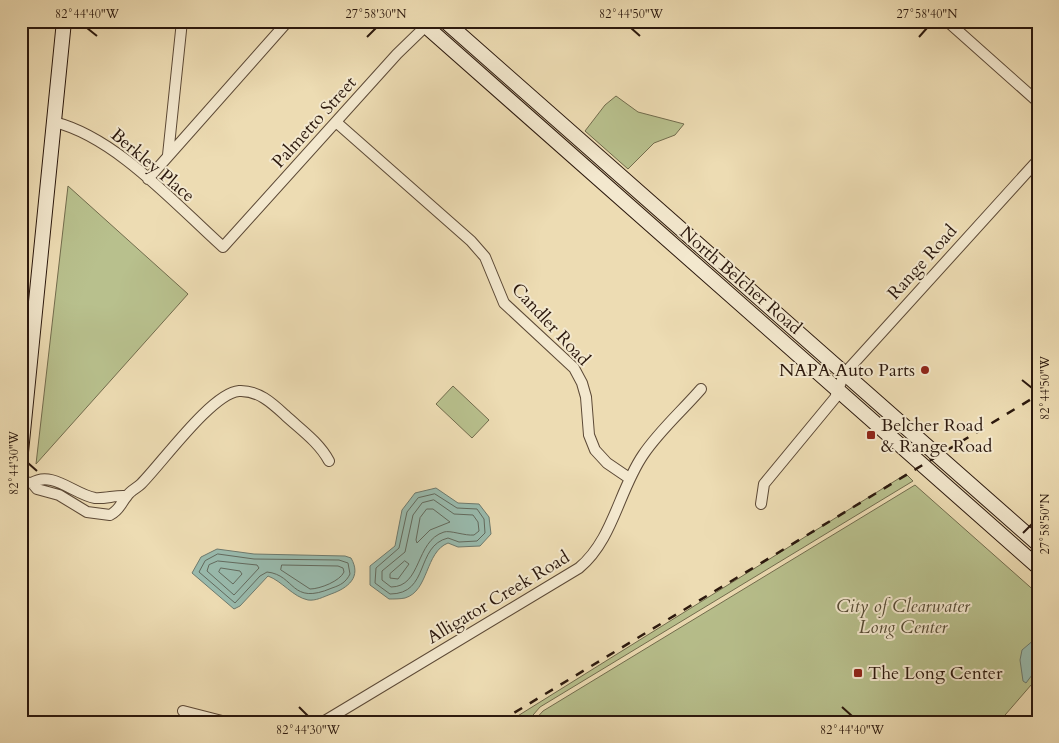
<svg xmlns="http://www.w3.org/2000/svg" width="1059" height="743" font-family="Cardo,serif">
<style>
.green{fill:#b8c08d;stroke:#726c4d}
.water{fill:#99bbae;stroke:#6d7a6e}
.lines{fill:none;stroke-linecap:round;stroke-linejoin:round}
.shore{stroke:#626a5e;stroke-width:1}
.minor-casing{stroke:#5c4936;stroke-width:12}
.secondary-casing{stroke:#2b180d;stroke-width:16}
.minor{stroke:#f3e8ce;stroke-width:10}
.secondary{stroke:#f3e8ce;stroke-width:14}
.rail{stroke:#2b180d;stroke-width:2.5;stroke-dasharray:9 9;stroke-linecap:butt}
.ticks{fill:none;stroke:#2b180d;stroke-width:2}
.poi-dot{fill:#8f2418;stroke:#f3e8ce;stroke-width:2}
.labels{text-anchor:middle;stroke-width:4;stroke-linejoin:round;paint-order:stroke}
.street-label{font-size:18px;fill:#2b180d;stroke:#f3e8ce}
.poi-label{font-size:18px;fill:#2b180d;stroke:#f3e8ce;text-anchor:start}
.park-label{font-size:18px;font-style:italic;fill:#554a33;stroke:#f3e8ce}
.neatline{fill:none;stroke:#2b180d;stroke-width:2}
.ticks-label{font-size:12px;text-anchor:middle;fill:#2b180d}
</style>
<rect width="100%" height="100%" fill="#eddcb3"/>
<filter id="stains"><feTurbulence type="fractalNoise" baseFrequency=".004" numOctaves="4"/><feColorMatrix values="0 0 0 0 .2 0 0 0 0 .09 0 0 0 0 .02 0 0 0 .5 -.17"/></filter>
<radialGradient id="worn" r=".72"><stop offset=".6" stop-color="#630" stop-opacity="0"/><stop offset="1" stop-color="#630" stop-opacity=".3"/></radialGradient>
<path class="green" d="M616 96 638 112 684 124 675 135 654 143 628 169 585 131 605 105Z
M68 186 188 294 36 464Z
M453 386 489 420 472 438 436 404Z
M906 474 913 481 540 707 527 722H508Z
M915 485 1038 594V677L999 722H533L543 711Z"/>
<path class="water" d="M436 488 458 503 479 504 489 517 491 534 480 546 458 547 448 543C425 552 429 591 405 598 400 599 394 599 389 599L370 585V566L395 546 402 510 415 493Z
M217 549 254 554 345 556 351 558C362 577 348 588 331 594 323 597 316 601 308 600 293 597 282 581 268 576L240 606 234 609 192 573 201 557Z
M1038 634V667L1026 683 1023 681 1020 660 1022 650 1035 639Z"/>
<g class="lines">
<path class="shore" d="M435 494 457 508 477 509 484 519 485 533 477 541 459 542 448 538C415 546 430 594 390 594L375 583 376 568 399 548 407 512 418 498Z
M434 500 454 514 473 515 478 522 479 531 474 535C465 536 450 530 444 532 415 541 422 587 391 587L382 580V571L405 552 413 515 422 503Z
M427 509H433L450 522 430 530 417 543 416 540 420 518Z
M218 554 254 559 339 560 348 563 350 574C346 582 341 585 332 588 290 606 296 575 267 572L260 576 235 603 199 572 205 561Z
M218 561 257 565 259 568 234 595 207 571 209 565Z
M405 561 409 564 398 579 390 578V574Z
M282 565 338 566 343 568 344 572C340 581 320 589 310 589L281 570Z
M221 568 240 571 242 574 233 584 219 572Z"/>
<defs>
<path id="minor" d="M947 21 1038 102
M54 122C116 137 176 205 223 247L397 54 429 23
M336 122 471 241 485 257 504 303 574 368 582 383 586 397 589 435 595 450 607 463 629 478
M168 155 182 21
M148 179 288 21
M21 482 32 483 37 489 59 495 87 512 110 515C120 510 120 504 127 496 130 491 137 488 141 484 162 463 212 393 239 391 258 390 272 403 285 415 300 429 319 442 329 461
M32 483C52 470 75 495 95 498 105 499 116 495 126 496
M761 504 764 484 835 398 844 374 1038 160
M183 711 226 722
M323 722 579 568C613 540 619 490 643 455 659 431 682 411 701 389"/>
<path id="secondary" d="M420 21 1038 567
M445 21 1038 544
M21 452 64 21"/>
</defs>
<use href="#minor" class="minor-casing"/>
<use href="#secondary" class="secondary-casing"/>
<use href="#minor" class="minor"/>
<use href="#secondary" class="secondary"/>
<path class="rail" d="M499 722 1038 395"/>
</g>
<path class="ticks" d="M87 28 97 36M631 28 640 36M367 37 376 28M919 37 927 28M1022 380 1032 388M28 463 37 471M1023 533 1032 524M299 707 308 716M842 707 852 716"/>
<g class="poi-dot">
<circle cx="925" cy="370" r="5"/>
<rect x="866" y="430" width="10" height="10" rx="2.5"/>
<rect x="853" y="668" width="10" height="10" rx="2.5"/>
</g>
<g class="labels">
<g class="street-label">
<text transform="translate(314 122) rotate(-48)" y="6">Palmetto Street</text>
<text transform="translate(153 165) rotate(40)" y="6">Berkley Place</text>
<text transform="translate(922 262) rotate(-48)" y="6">Range Road</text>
<text transform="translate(741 280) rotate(41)" y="6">North Belcher Road</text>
<text transform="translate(551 324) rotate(47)" y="6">Candler Road</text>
<text transform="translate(498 597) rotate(-31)" y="6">Alligator Creek Road</text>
</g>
<g class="poi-label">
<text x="915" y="376" text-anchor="end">NAPA Auto Parts</text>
<text x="881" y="431">Belcher Road<tspan x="881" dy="21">&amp; Range Road</tspan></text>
<text x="868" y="679">The Long Center</text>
</g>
<g class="park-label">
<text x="903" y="612">City of Clearwater<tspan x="903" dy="21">Long Center</tspan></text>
</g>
</g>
<rect width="1059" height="743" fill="none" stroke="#eddcb3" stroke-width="55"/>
<rect x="28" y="28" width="1004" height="688" class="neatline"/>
<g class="ticks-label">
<text x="87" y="18">82°44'40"W</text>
<text x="376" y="18">27°58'30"N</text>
<text x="631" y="18">82°44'50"W</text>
<text x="927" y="18">27°58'40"N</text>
<text transform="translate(1045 388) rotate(-90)" y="4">82°44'50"W</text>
<text transform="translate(14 463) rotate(-90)" y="4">82°44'30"W</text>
<text transform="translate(1045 524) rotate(-90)" y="4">27°58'50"N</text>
<text x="308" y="734">82°44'30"W</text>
<text x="852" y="734">82°44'40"W</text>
</g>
<rect width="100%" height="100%" filter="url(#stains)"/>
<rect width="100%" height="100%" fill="url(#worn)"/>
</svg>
